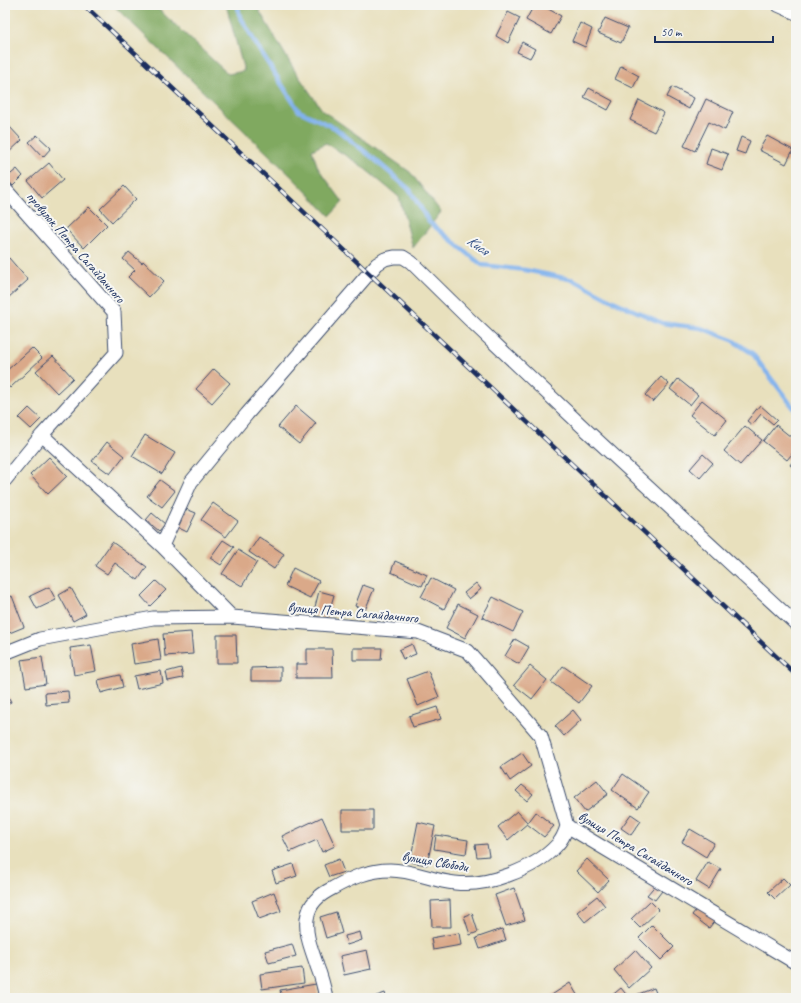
<svg xmlns="http://www.w3.org/2000/svg" width="801" height="1003" font-family="Caveat,sans-serif">
<style>
.forest{fill:#80a960;stroke:#4e6c5f}
.lines{fill:none;stroke-linecap:round;stroke-linejoin:round}
.stream{stroke:#81b2ed;stroke-width:4.5}
.building{fill:#daa989}
.minor-casing{stroke:#3a4a6c;stroke-width:15}
.minor{stroke:#fff;stroke-width:13}
.rail-casing{stroke:#1b2f5e;stroke-width:4.5}
.rail{stroke:#f6f6f2;stroke-width:3;stroke-dasharray:9;stroke-linecap:butt}
.labels{text-anchor:middle;stroke-width:4;stroke-linejoin:round;paint-order:stroke}
.street-label{font-size:14px;fill:#1b2f5e;stroke:#f6f6f2}
.water-label{font-size:15px;font-style:italic;fill:#3a5689;stroke:#f6f6f2}
</style>
<rect width="100%" height="100%" fill="#f6f6f2"/>
<filter id="ink" filterUnits="userSpaceOnUse"><feTurbulence type="fractalNoise" baseFrequency=".025" numOctaves="2"/><feDisplacementMap in="SourceGraphic" scale="8" xChannelSelector="R" yChannelSelector="G"/><feConvolveMatrix kernelMatrix="1 2 1 2 8 2 1 2 1" color-interpolation-filters="sRGB"/></filter>
<filter id="wash" filterUnits="userSpaceOnUse"><feTurbulence type="fractalNoise" baseFrequency=".012" numOctaves="4" result="noise"/><feDisplacementMap in="SourceGraphic" scale="16" xChannelSelector="R" yChannelSelector="G"/><feGaussianBlur stdDeviation="0.9" result="paint"/><feColorMatrix in="noise" values="0 0 0 0 0 0 0 0 0 0 0 0 0 0 0 0 0 1.4 0 .05"/><feComposite in="paint" operator="in"/></filter>
<g filter="url(#wash)">
<rect width="100%" height="100%" fill="#e8e0bd"/>
<path class="forest" d="M113 5H154L228 74 244 71 226 5H258L260 12 295 71 323 111 410 172 441 212 413 248 399 197 359 164 326 143 312 150 318 168 343 202 330 216 292 177Z"/>
<g class="lines">
<path class="stream" d="M238 5 239 14 260 51 299 111 335 128 373 158 410 190 429 222 482 265 525 270 574 280 611 300 662 323 701 328 732 340 752 353 796 411"/>
</g>
<g id="blocks">
<path class="building" d="M534 5H541L561 16 551 34 526 20Z
M508 12 520 18 508 43 496 36Z
M605 18 628 28 621 43 598 33Z
M580 23 592 29 585 47 572 41Z
M522 42 535 49 530 58 517 52Z
M621 66 639 76 633 88 615 79Z
M672 87 694 98 689 109 667 97Z
M589 88 613 101 608 110 584 97Z
M706 99 733 112 725 130 709 122 695 151 684 146Z
M639 100 664 113 654 132 630 120Z
M8 125 22 140 5 156V128Z
M37 135 51 148 43 157 29 142Z
M767 136 793 150 786 164 759 150Z
M741 137 750 141 745 154 736 151Z
M711 148 728 154 722 170 706 164Z
M49 163 63 180 42 198 28 181Z
M17 169 23 176 13 186 6 178Z
M124 186 136 199 112 222 100 209Z
M89 207 107 225 84 248 66 229Z
M129 252 142 263 143 261 164 281 149 297 128 277 135 270 123 259Z
M9 258 28 280 8 298 5 294V261Z
M32 348 42 358 10 388 5 382V372Z
M53 356 73 378 57 393 36 371Z
M214 369 230 383 212 403 196 389Z
M661 377 669 384 653 402 645 395Z
M678 379 698 395 690 405 670 389Z
M702 400 727 420 715 435 690 415Z
M760 405 777 420 773 424 761 414 752 425 747 421Z
M296 406 316 423 299 444 278 427Z
M29 408 41 419 31 429 19 418Z
M776 425 796 441V449L787 460 763 441Z
M745 426 762 440 740 465 724 451Z
M145 435 175 453 162 474 132 456Z
M107 442 124 456 110 474 92 461Z
M703 454 713 463 700 478 690 469Z
M49 457 67 476 48 494 30 475Z
M796 457V470L790 465Z
M160 480 175 491 162 507 147 496Z
M213 503 238 521 226 537 201 520Z
M186 509 196 513 187 532 177 527Z
M152 513 165 524 159 531 146 520Z
M259 537 284 554 274 569 249 552Z
M223 540 234 547 221 565 210 558Z
M112 542 147 567 138 580 115 563 107 574 95 566Z
M238 550 257 562 242 586 222 574Z
M395 561 427 575 422 586 391 572Z
M293 568 319 581 310 598 285 586Z
M431 578 454 590 444 609 421 597Z
M156 581 166 590 150 606 141 596Z
M476 583 481 589 469 599 464 593Z
M363 585 374 589 365 610 355 606Z
M49 587 56 600 37 609 30 596Z
M71 588 86 614 73 621 59 595Z
M319 591 334 595 327 619 313 615Z
M12 596 24 627 7 634 5 630V599Z
M493 597 523 612 513 632 482 617Z
M458 604 478 614 465 638 446 628Z
M191 632 193 654 165 656 163 634Z
M217 635H236L237 663H217Z
M158 639 161 660 134 664 131 644Z
M515 639 529 647 519 664 505 656Z
M412 644 416 654 403 659 399 650Z
M91 645 96 671 74 675 70 648Z
M353 648H382L381 660H353Z
M307 649H332L333 678H296V664H307Z
M42 657 46 684 26 687 21 660Z
M530 666 547 680 532 699 514 685Z
M563 666 592 686 579 703 551 682Z
M281 667V681H251V668Z
M181 668 183 678 168 681 166 672Z
M161 671 163 683 137 689 134 676Z
M428 671 439 697 418 706 407 679Z
M120 675 123 687 101 693 98 680Z
M5 690 11 702 5 705Z
M68 691 69 703 46 705 45 693Z
M437 707 441 719 413 727 409 716Z
M573 710 581 720 564 736 555 726Z
M522 753 531 766 510 781 501 767Z
M623 774 649 792 638 808 612 790Z
M597 780 608 794 585 812 574 798Z
M522 785 533 794 527 801 516 791Z
M342 810H373V830H342Z
M517 811 528 823 508 840 498 827Z
M536 812 554 826 544 837 527 824Z
M631 814 641 821 631 835 621 828Z
M322 817 335 846 322 852 317 840 290 852 282 836Z
M418 822 435 826 427 865 410 862Z
M690 829 714 843 706 857 682 842Z
M436 835 468 840 466 854 434 849Z
M487 844 489 856 477 857 475 845Z
M339 859 344 872 329 877 324 865Z
M587 859 609 880 598 892 576 871Z
M708 862 721 869 709 889 696 881Z
M293 864 297 876 276 883 272 871Z
M783 878 790 885 775 899 768 892Z
M658 882 665 887 655 900 647 895Z
M514 888 525 920 506 926 495 895Z
M274 892 281 911 259 919 252 901Z
M597 896 605 906 585 922 577 912Z
M450 900 451 927H432L431 901Z
M650 901 659 910 640 928 631 919Z
M699 906 716 919 709 928 692 915Z
M336 912 342 933 326 938 320 917Z
M472 913 478 932 470 935 464 916Z
M652 925 674 947 661 960 639 938Z
M502 929 506 940 480 949 476 938Z
M360 932 362 940 347 945 345 936Z
M459 933 461 945 433 950 431 938Z
M292 944 296 956 269 963 265 951Z
M367 950 371 969 344 975 340 956Z
M635 950 651 968 629 988 614 970Z
M302 968 304 983 262 989 260 974Z
M570 983 579 998H547Z
M316 984 319 998H282L280 990Z
M621 988 629 998H611L610 997Z
M654 988 658 998H637L636 995Z
M385 993 387 998H371Z"/>
</g>
</g>
<g filter="url(#ink)">
<use href="#blocks" fill-opacity="0" stroke="#3a4a6c" stroke-width="1"/>
<g class="lines">
<defs>
<path id="minor" d="M778 5 796 13
M5 189 114 312 116 353 42 435 5 480
M42 435 162 546 232 617
M162 546 191 482 247 414 377 264 385 259 394 257H403L411 262 469 319 585 429 796 624
M5 653 40 639 153 618 232 617 418 632 468 651 541 736 567 826 796 963
M326 998C324 987 321 976 317 966 312 950 305 936 307 919 309 903 319 895 333 888 351 878 369 870 390 870 413 870 433 881 455 883 487 887 535 869 557 845 562 840 565 833 567 826"/>
</defs>
<use href="#minor" class="minor-casing"/>
<use href="#minor" class="minor"/>
<defs>
<path id="rail" d="M84 5 796 675"/>
</defs>
<use href="#rail" class="rail-casing"/>
<use href="#rail" class="rail"/>
</g>
</g>
<g class="labels">
<g class="street-label">
<text transform="translate(76 247) rotate(49)" y="5">провулок Петра Сагайдачного</text>
<text transform="translate(353 612) rotate(5)" y="5">вулиця Петра Сагайдачного</text>
<text transform="translate(636 848) rotate(31)" y="5">вулиця Петра Сагайдачного</text>
<text transform="translate(435 861) rotate(10)" y="5">вулиця Свободи</text>
</g>
<g class="water-label">
<text transform="translate(478 245) rotate(36)" y="5">Кися</text>
</g>
</g>
<rect width="801" height="1003" fill="none" stroke="#f6f6f2" stroke-width="20"/>
<path d="M655 36v6h118v-6" fill="none" stroke="#1b2f5e" stroke-width="2"/>
<text x="661" y="36" font-size="12" fill="#1b2f5e" stroke="#f6f6f2" stroke-width="3" paint-order="stroke">50 m</text>
</svg>
